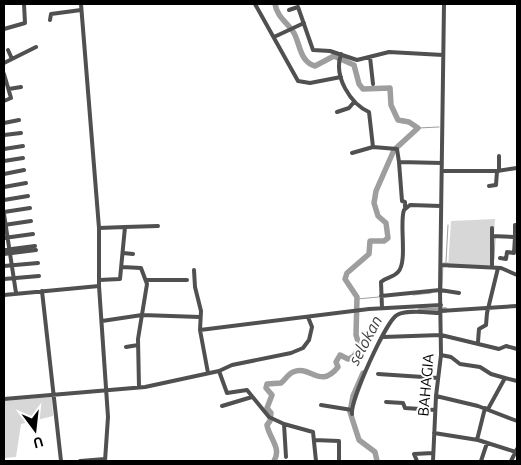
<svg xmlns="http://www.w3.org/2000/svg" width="521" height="465" font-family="Ubuntu,sans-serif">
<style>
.green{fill:#d7d7d7}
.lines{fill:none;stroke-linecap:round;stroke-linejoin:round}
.stream{stroke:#9e9e9e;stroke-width:1}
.river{stroke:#9e9e9e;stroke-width:5.5}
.street{stroke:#505050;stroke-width:4}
.labels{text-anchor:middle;stroke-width:4;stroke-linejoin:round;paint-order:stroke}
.street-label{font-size:15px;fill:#000;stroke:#fff}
.water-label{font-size:16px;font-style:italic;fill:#3f3f3f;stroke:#fff}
</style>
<rect width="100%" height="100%" fill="#fff"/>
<path class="green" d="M495 219 492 267 448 268 451 221Z
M52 397 53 416 21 424 16 457 4 458V401Z"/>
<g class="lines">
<path class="stream" d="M418 128 439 127
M494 259 495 238
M446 262 448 225
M442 289 443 263H448
M413 295 431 293
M357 299 379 297"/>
<path class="river" d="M420 311 445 310
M363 373 353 396 350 412 359 440 375 452 377 461
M274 461C282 448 269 438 267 425L270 421 271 413 267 408 272 395 266 388 267 384 281 383C285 380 288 374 293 372 310 364 320 390 338 367L336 362 340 355 348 359 353 357 360 348 356 335 357 297 345 279 347 273 369 254 370 241H384L388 238 386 223 378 216 374 203 376 191 394 150 418 128 409 122 398 120 391 105 390 88 363 89 359 84 354 65 334 56 315 66C300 62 300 44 294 33 287 22 277 17 275 4"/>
<path class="street" d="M81 4 99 228V286L108 417 105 461
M255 4 298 81 310 83 341 77
M289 10 298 7 313 50 330 51 357 60 389 52 443 55
M50 20 51 14 81 10
M4 29 25 23 24 4
M274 37 304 23
M8 50 12 59
M341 54C333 77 351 104 369 112L373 147 397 149 399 162 442 163
M370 57 373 84
M4 63 36 47
M4 74 11 98 4 101
M9 89 21 87
M337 112 349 108 354 102
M4 123 19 120
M4 135 21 133
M4 149 23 146
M352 153 373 147
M4 161 23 158
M399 162 402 201 405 202V207
M442 171H497L517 168
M499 171V156
M4 174 24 170
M489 186 496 185 497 171
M4 187 26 183
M4 200 28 196
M4 212 30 208
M4 214 16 293
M4 225 31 221
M125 227 158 226
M99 228 125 227 120 279 99 280
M492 236 515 237V225H517
M4 238 33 234
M4 250 35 246
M123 253 133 254
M4 254 36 250
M500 258 506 259 507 252 514 253 515 237
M441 265 501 268 517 275
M4 266 38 263
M122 267 141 268 147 284 138 339 139 387
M492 267V228
M194 270 195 287 201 311 200 330 208 373
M4 279 39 276
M146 280H187
M42 291 61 461
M4 295 99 286
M381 296 440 290 459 293
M382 308 381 282C386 277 393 278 398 272 408 262 399 223 404 210L410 205 441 206
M440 311 517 306
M102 321 142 315 200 317
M200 330 369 309 441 305
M383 337 441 335 499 349 506 346 517 349
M478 342 479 329 486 325 487 313 498 268
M126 347 138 345
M441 355 451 357 460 364 480 367 491 374 505 378
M219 371 227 393 247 390 269 417 284 424 286 457
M378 374 438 378
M436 396 478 406 517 421
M4 399 145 387 219 371 232 365 291 353 303 348 309 340 312 327 308 317
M386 402 403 403 405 408 435 410
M321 405 352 410
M222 406 252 397
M488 409 505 378 517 381
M352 414C350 401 386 321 397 315 408 309 429 313 440 313
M284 424 313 432 316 461
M434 433 478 440 516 452
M314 440 339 441V461
M477 440 485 408
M80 461 105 459
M417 461 414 454 433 453
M433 461 436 396 441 355 440 290 444 4
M481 461 487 443
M511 461 517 449"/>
</g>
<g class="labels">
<g class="street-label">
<text transform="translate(426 385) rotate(-85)" y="5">BAHAGIA</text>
</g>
<g class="water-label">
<text transform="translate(365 340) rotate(-62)" y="6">selokan</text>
</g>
</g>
<rect width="521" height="465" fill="none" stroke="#000000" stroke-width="10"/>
<g transform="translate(35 430) rotate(165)" stroke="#ffffff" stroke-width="4" paint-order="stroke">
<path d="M0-4L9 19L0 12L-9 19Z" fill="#000000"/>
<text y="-8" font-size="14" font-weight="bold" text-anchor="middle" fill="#000000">U</text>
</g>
</svg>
